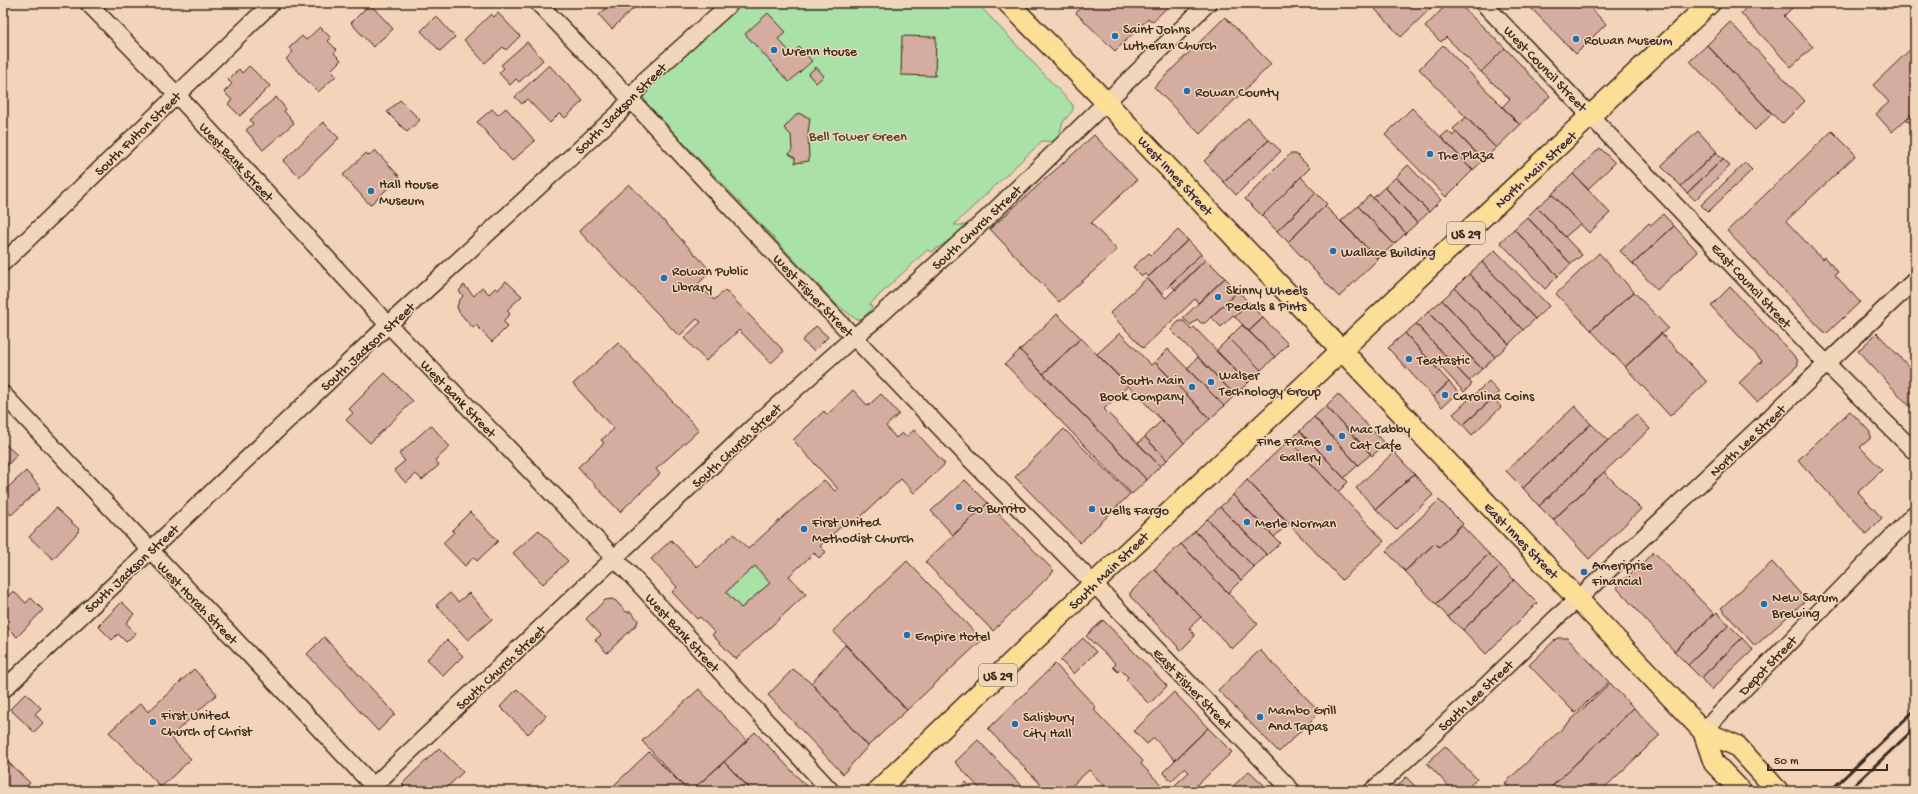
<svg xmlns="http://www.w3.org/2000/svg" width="1918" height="794" font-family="'Gochi Hand',sans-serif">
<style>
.green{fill:#a9e1a6;stroke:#728662}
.building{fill:#d5aca0;stroke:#3b2a1e;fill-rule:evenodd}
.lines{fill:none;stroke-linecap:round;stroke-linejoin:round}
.minor-casing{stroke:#3b2a1e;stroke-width:19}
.major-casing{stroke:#3b2a1e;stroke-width:23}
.minor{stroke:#f2d6b9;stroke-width:16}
.major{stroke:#fcde96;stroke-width:20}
.rail{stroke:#3b2a1e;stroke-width:3}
.poi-dot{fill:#1f6fb2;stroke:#f2d6b9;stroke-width:1.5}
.labels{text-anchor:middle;stroke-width:3;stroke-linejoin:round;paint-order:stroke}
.shield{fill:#f2d6b9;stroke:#725e4c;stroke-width:1}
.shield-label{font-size:13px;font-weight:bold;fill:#3b2a1e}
.poi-label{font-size:14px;fill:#3b2a1e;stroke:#f2d6b9;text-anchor:start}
.street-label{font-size:14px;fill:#3b2a1e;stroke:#f2d6b9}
.park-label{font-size:14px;fill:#4c4532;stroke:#f2d6b9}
</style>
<rect width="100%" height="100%" fill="#f3d3ba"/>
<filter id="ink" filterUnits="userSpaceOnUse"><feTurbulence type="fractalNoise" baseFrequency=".025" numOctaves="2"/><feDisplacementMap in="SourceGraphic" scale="8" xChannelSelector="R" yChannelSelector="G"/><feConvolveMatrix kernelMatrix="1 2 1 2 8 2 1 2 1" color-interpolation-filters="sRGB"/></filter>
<g filter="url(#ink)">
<path class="green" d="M734 3H977L1073 105V110L1063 122 1057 142 1042 141 954 225H965V229L932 252 927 250 870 304 872 308C868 313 863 319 857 320L836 304 648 105 643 97V91Z
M755 566 770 583 741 608 726 592Z"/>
<path class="building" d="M602 3H639L612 29 599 15 606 8Z
M1085 3H1172L1153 21 1148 19 1115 51 1076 13Z
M1382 3H1436L1401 37 1375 9Z
M1448 3H1458L1505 48 1481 72 1446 37 1441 42 1425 27Z
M1532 3H1586L1606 24 1576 54 1529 6Z
M1751 3H1790L1793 7 1784 16 1813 47 1791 67 1741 13Z
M370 4 393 29 373 47 351 23Z
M498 13 520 36 506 50 503 47 485 63 464 40 491 14 494 17Z
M768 13 786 32 778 39 792 54 799 47 812 61 789 82 745 34Z
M436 16 455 37 440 51 421 31Z
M1225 17 1271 64 1200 134 1154 87Z
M1730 22 1805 101 1782 124 1707 45Z
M320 27 331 38 328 41 337 50 334 53 341 60 331 70 336 76 318 92 286 59 293 52 289 48 302 36 306 40Z
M902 36 936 37 935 76 901 75Z
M527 42 543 60 519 82 516 79 510 85 499 73 504 68 501 65Z
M1443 45 1520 125 1496 148 1419 69Z
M1707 45 1772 114 1755 130 1690 61Z
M1915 45V111L1892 132 1876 114 1889 102 1873 85Z
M1505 48 1550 96 1520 125 1502 107 1510 99 1481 72Z
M549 65 583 101 565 118 560 113 550 123 527 99 522 104 515 97Z
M249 66 270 86 240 116 228 104 232 100 224 92 232 84 228 80 239 69 242 73Z
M816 67 824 76 816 83 808 74Z
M276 97 286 109 284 111 294 123 263 150 246 130 253 124 250 120Z
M400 100 420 120 407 132 387 112Z
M506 108 535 141 512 161 477 122 492 109 498 115Z
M1412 108 1473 170 1446 197 1385 135Z
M1915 111V128L1906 119Z
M798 113 810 118 808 133 809 161 795 163V158L789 154 792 150 791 135 784 128Z
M1466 117 1496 148 1483 160 1453 129Z
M1248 118 1269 140 1224 182 1204 161Z
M323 122 339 138 299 177 283 161Z
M1448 131 1453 136 1456 132 1483 160 1473 170 1441 137Z
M1698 131 1717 152 1681 186 1661 166Z
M1832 131 1856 155 1786 221 1822 259 1824 257 1838 272 1835 275 1860 302 1826 334 1727 231Z
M1094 135 1137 180 1091 223 1117 250 1059 302 990 229Z
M1269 140 1281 151 1236 195 1224 182Z
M1600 148 1615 163 1588 189 1573 174Z
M375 150 400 177 370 205 343 175 366 153 369 156Z
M1716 152 1723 159 1687 193 1681 186Z
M1290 154H1296L1310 168 1262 216 1245 199Z
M1723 159 1730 166 1695 200 1687 193Z
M1745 163 1752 170 1708 212 1701 205Z
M1408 165 1441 200 1429 212 1396 177Z
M1573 174 1610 213 1589 233 1552 194Z
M1301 177 1316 193 1277 231 1262 216Z
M1396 177 1429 212 1417 223 1385 187Z
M629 184 711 271 698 284 714 300 725 290 784 351 771 363 739 330 706 361 684 338 701 322 697 319 679 336 579 231Z
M1385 187 1417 223 1406 233 1373 198Z
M1316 193 1327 204 1288 242 1277 231Z
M1552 194 1580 224 1565 237 1537 207Z
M1370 195 1406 233 1394 244 1358 206Z
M1325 206 1378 259 1339 297 1288 242Z
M1358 206 1394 244 1378 259 1341 221Z
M1537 207 1582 255 1571 264 1527 217Z
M1663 214 1674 226 1633 264 1620 251 1649 223 1651 225Z
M1527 217 1571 264 1558 276 1514 229Z
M1674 226 1698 252 1657 290 1633 264Z
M1514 229 1558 276 1545 289 1500 242Z
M1178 230 1188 240 1148 277 1145 274 1142 276 1133 267 1149 253 1151 255Z
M1188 240 1201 254 1161 294 1147 278Z
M1495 250 1549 306 1535 319 1482 262Z
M1599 253 1634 292 1591 330 1556 294Z
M1201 254 1206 259 1176 290 1170 284Z
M1206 259 1225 278 1198 303 1195 299 1143 348 1110 313 1147 278 1166 298Z
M1482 262 1535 319 1523 330 1469 274Z
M1469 274 1523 330 1509 344 1455 288Z
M1225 278 1238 291 1205 323H1201L1197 319 1191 325 1183 318Z
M506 281 522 296 507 310 510 314 503 321 508 326 492 342 476 325 473 328 459 312 457 307 459 301 463 296 459 291 464 285 474 296 482 287 489 294 495 288 498 290Z
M1730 287 1797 359 1798 365 1757 402 1739 383 1762 361 1711 306Z
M1455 288 1509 344 1495 357 1442 300Z
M1238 291 1249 303 1235 317 1233 315 1221 327 1211 317Z
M1634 292 1668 328 1625 367 1591 330Z
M1442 300 1495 357 1482 369 1428 312Z
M1249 303 1263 318 1249 331 1235 317Z
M1428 312 1482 369 1469 381 1416 324Z
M1057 314 1081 338 1043 374 1020 350Z
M1263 318 1288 344 1275 357 1249 331Z
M1179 321H1184L1191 330 1194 327 1248 383 1235 395 1171 330Z
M1416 324 1472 384 1464 392 1441 367 1438 370 1405 333Z
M1242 325 1275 357 1261 370 1229 338Z
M816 326 828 337 814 351 802 341Z
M1120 333 1151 365 1155 362 1210 419 1184 443 1097 354Z
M1405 333 1449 382 1433 397 1388 348Z
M1661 333 1707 382 1670 416 1625 367Z
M1877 333 1915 373V412L1858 351Z
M1081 338 1128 386 1104 409 1160 466 1147 480 1043 374Z
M1229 338 1261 370 1248 383 1216 351Z
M618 343 699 430 656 469 660 474 620 512 578 467 604 443 601 440 614 429 573 384Z
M1168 349 1224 406 1210 419 1155 362Z
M1020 350 1147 480 1132 494 1005 364Z
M1198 357 1235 395 1224 406 1187 369Z
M385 373 413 401 370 443 346 420 353 413 349 409Z
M1489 381 1499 393 1463 425 1453 414Z
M1449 382 1458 392 1442 407 1433 397Z
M853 390 868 406 881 394 899 414 886 426 896 438 902 433 906 437 914 430 945 464 914 493 901 479 852 525 848 520 820 546 826 552 819 558 814 553 789 576 806 594 736 659 712 635 715 633 700 617 697 619 672 592 677 587 651 559 671 540 697 567 734 534 748 549 824 480 835 491 838 489 793 440 824 411 827 415ZM755 566 770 583 741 608 726 592Z
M1338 394 1385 444 1372 456 1326 406Z
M1493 398 1501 407 1472 435 1463 425Z
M1326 406 1371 454 1358 465 1314 417Z
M1575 406 1591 424 1523 488 1506 471Z
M1850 411 1870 432V439L1860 447 1882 470 1858 492 1882 518 1866 534 1798 460Z
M1636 414 1650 429 1553 520 1539 506Z
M1314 417 1358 465 1344 478 1300 431Z
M1162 420 1184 443 1167 460 1145 437Z
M1591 424 1608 440 1539 506 1523 488Z
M431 425 450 447 435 460 439 465 422 480 416 474 406 483 394 470 405 461 399 454Z
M1064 429 1130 494 1080 543 1015 477Z
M1300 431 1348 482 1338 492 1289 440Z
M1145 437 1167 460 1160 466 1138 443Z
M1289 440 1384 541 1342 580 1247 480Z
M4 443 17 455 3 470V444Z
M1394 452 1414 474 1376 509 1356 488Z
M26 471 41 488 11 515 3 506V498L8 494 5 490Z
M1604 472 1641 509 1589 559 1553 520Z
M1414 474 1433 495 1396 530 1376 509Z
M965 480 988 503 953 535 931 511Z
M1247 480 1289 523 1274 537 1233 495Z
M1233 495 1280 543 1267 555 1220 507Z
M1439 500 1463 524 1439 547 1435 543 1405 571 1386 551Z
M988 503 1054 571 993 631 925 562Z
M1220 507 1267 555 1254 567 1207 519Z
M56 508 80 530 53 559 29 537Z
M470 512 498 541 477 561 474 557 465 566 443 543 454 532 452 530Z
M1207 519 1254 567 1241 580 1195 531Z
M1461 525 1489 554 1436 604 1405 571 1435 543 1439 547Z
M539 530 568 561 543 584 513 553Z
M1195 531 1241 580 1228 593 1181 544Z
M1181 544 1258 624 1232 649 1154 569Z
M1654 552 1714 614 1674 651 1616 587Z
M1489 554 1501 566 1448 617 1436 604Z
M907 561 982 640 907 710 833 631Z
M1772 562 1806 600 1755 646 1721 608Z
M1501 566 1514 580 1463 630 1448 617Z
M1154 569 1201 617 1189 628 1195 636 1181 650 1130 596V593Z
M1514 580 1537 603 1486 654 1463 630Z
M13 591 26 603 31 598 43 610 17 637 3 623V601Z
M450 593 458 602 469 593 492 619 468 640 436 605Z
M612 599 616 601 626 612H631L638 620 637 624 607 653 595 640 601 635 586 619 605 600Z
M122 602 134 614 126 623 136 633 126 642 118 634 112 640 98 626Z
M1717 612 1729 625 1688 665 1674 651Z
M1103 620 1167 686 1149 704 1126 680 1128 677 1120 669 1118 672 1113 667 1116 664 1086 636Z
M1729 625 1742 638 1701 678 1688 665Z
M324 637 395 714 378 731 307 654Z
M1083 638 1096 652 1074 674 1060 660Z
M1557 638H1567L1609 682 1575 713 1529 665Z
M1742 638 1753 650 1711 690 1701 678Z
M447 640 463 656 443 676 427 659Z
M845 645 907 710 868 746 811 683Z
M1260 650 1320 712 1279 752 1218 690Z
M1055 664 1096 707 1094 710 1143 761 1141 764 1167 791H1109L1089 770 1066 791H1047L988 729Z
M194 669 217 694 170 737 191 759 161 787 109 732 141 703 148 712Z
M793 669 811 683 868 746 843 774 768 695Z
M1610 683 1634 708 1547 791H1513L1505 783Z
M517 689 546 716 528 734 500 707Z
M699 689 747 741 691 791H688L642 741Z
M1174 692 1208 728 1175 760 1154 738 1147 744 1134 731Z
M26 693 41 708 35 714 43 723 34 732 10 709Z
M1634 708 1660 735 1601 791H1547Z
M1208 728 1232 752 1191 791H1181L1175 785 1189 772 1185 768 1171 781 1163 772Z
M755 732 811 791H752L724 762Z
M978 740 1026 791H982L955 762Z
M1445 746 1477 779 1464 791H1453L1427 763Z
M439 748 463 772 443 791H409L402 784Z
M649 752 688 791H608Z
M7 761 30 783 22 791H3V766Z
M724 762 752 791H691Z
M1249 771 1264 785 1258 791H1228Z
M1406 777 1420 791H1393Z
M966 782 975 791H956Z
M1264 785 1270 791H1258Z"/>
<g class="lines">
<defs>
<path id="minor" d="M88 3 177 95 379 315 628 572 831 791
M538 3 622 90 712 188 968 457 1094 584 1292 791
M1483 3 1815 352 1915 452
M3 263 272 3
M3 394 378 791
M3 690 388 325 619 113 645 80 731 3
M1703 731 1915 513
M368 791 753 427 854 337 875 320 986 219 1208 3
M1372 791 1471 700 1557 617 1578 599 1915 280"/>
<path id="major" d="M1008 3 1106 102 1703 731 1737 746 1778 791
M1703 731 1714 763 1741 791
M877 791 1105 573 1710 3"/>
</defs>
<use href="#minor" class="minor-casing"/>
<use href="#major" class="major-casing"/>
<use href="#minor" class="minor"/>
<use href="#major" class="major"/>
<path class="rail" d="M1830 791 1915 710
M1848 791 1915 728"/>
</g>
</g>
<g class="poi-dot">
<circle cx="1115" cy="36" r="4"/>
<circle cx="1576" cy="39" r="4"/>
<circle cx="774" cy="50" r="4"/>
<circle cx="1187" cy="91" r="4"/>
<circle cx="1430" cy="154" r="4"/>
<circle cx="371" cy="191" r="4"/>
<circle cx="1333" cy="251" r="4"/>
<circle cx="664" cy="278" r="4"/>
<circle cx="1218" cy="297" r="4"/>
<circle cx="1409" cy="359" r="4"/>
<circle cx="1211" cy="382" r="4"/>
<circle cx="1192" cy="387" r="4"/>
<circle cx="1445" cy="395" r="4"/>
<circle cx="1342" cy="436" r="4"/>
<circle cx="1329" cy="448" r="4"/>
<circle cx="959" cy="507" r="4"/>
<circle cx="1092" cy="509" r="4"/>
<circle cx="1247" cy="522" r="4"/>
<circle cx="804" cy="529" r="4"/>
<circle cx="1584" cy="572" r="4"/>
<circle cx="1764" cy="604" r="4"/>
<circle cx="907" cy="635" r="4"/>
<circle cx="1260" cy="717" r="4"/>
<circle cx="153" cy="722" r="4"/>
<circle cx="1015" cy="724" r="4"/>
</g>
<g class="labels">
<g class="shield">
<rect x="1447" y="222" width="38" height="22" rx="3"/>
<rect x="979" y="664" width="38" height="22" rx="3"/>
</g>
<g class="shield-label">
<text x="1466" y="238">US 29</text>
<text x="998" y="680">US 29</text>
</g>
<g class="poi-label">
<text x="1123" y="33">Saint Johns<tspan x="1123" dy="16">Lutheran Church</tspan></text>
<text x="1584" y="44">Rowan Museum</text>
<text x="782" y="55">Wrenn House</text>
<text x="1195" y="96">Rowan County</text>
<text x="1438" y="159">The Plaza</text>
<text x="379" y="188">Hall House<tspan x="379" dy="16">Museum</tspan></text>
<text x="1341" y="256">Wallace Building</text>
<text x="672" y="275">Rowan Public<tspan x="672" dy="16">Library</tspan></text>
<text x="1226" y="294">Skinny Wheels<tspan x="1226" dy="16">Pedals &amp; Pints</tspan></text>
<text x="1417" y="364">Teatastic</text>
<text x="1219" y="379">Walser<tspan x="1219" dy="16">Technology Group</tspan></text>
<text x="1184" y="384" text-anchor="end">South Main<tspan x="1184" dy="16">Book Company</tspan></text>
<text x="1453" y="400">Carolina Coins</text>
<text x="1350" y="433">Mac Tabby<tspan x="1350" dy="16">Cat Cafe</tspan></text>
<text x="1321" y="445" text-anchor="end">Fine Frame<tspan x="1321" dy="16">Gallery</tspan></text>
<text x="967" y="512">Go Burrito</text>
<text x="1100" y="514">Wells Fargo</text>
<text x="812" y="526">First United<tspan x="812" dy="16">Methodist Church</tspan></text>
<text x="1255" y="527">Merle Norman</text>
<text x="1592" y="569">Ameriprise<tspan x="1592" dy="16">Financial</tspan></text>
<text x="1772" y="601">New Sarum<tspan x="1772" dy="16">Brewing</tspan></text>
<text x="915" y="640">Empire Hotel</text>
<text x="1268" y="714">Mambo Grill<tspan x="1268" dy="16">And Tapas</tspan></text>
<text x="161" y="719">First United<tspan x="161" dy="16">Church of Christ</tspan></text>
<text x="1023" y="721">Salisbury<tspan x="1023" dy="16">City Hall</tspan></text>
</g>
<g class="street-label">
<text transform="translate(1546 68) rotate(46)" y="5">West Council Street</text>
<text transform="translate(620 108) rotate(-45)" y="5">South Jackson Street</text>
<text transform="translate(137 133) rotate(-44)" y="5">South Fulton Street</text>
<text transform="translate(237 161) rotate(47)" y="5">West Bank Street</text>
<text transform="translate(1535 169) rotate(-43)" y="5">North Main Street</text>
<text transform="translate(1176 175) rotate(47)" y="5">West Innes Street</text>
<text transform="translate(976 227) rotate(-43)" y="5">South Church Street</text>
<text transform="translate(1752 285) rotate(47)" y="5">East Council Street</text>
<text transform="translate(814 295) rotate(46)" y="5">West Fisher Street</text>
<text transform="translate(367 346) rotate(-43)" y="5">South Jackson Street</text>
<text transform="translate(459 398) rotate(46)" y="5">West Bank Street</text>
<text transform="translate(1747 440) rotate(-43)" y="5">North Lee Street</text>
<text transform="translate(736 445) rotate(-43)" y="5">South Church Street</text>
<text transform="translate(1522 540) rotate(46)" y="5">East Innes Street</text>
<text transform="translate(131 568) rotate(-43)" y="5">South Jackson Street</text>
<text transform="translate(1108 570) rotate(-44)" y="5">South Main Street</text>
<text transform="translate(198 602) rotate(46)" y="5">West Horah Street</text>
<text transform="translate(683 632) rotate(47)" y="5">West Bank Street</text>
<text transform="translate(1767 665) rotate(-46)" y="5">Depot Street</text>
<text transform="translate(500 667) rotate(-43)" y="5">South Church Street</text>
<text transform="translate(1193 688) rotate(46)" y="5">East Fisher Street</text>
<text transform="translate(1475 695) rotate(-43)" y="5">South Lee Street</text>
</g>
<g class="park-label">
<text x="858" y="140">Bell Tower Green</text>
</g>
</g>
<rect width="1918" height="794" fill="none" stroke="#f2d6b9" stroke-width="16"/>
<rect x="8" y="8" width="1902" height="778" fill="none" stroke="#3b2a1e" stroke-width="1.5" filter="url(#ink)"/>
<path d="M1768 764v6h119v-6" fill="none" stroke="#3b2a1e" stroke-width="2"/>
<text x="1774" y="764" font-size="12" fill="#3b2a1e" stroke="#f2d6b9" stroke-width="3" paint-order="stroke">50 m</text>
</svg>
